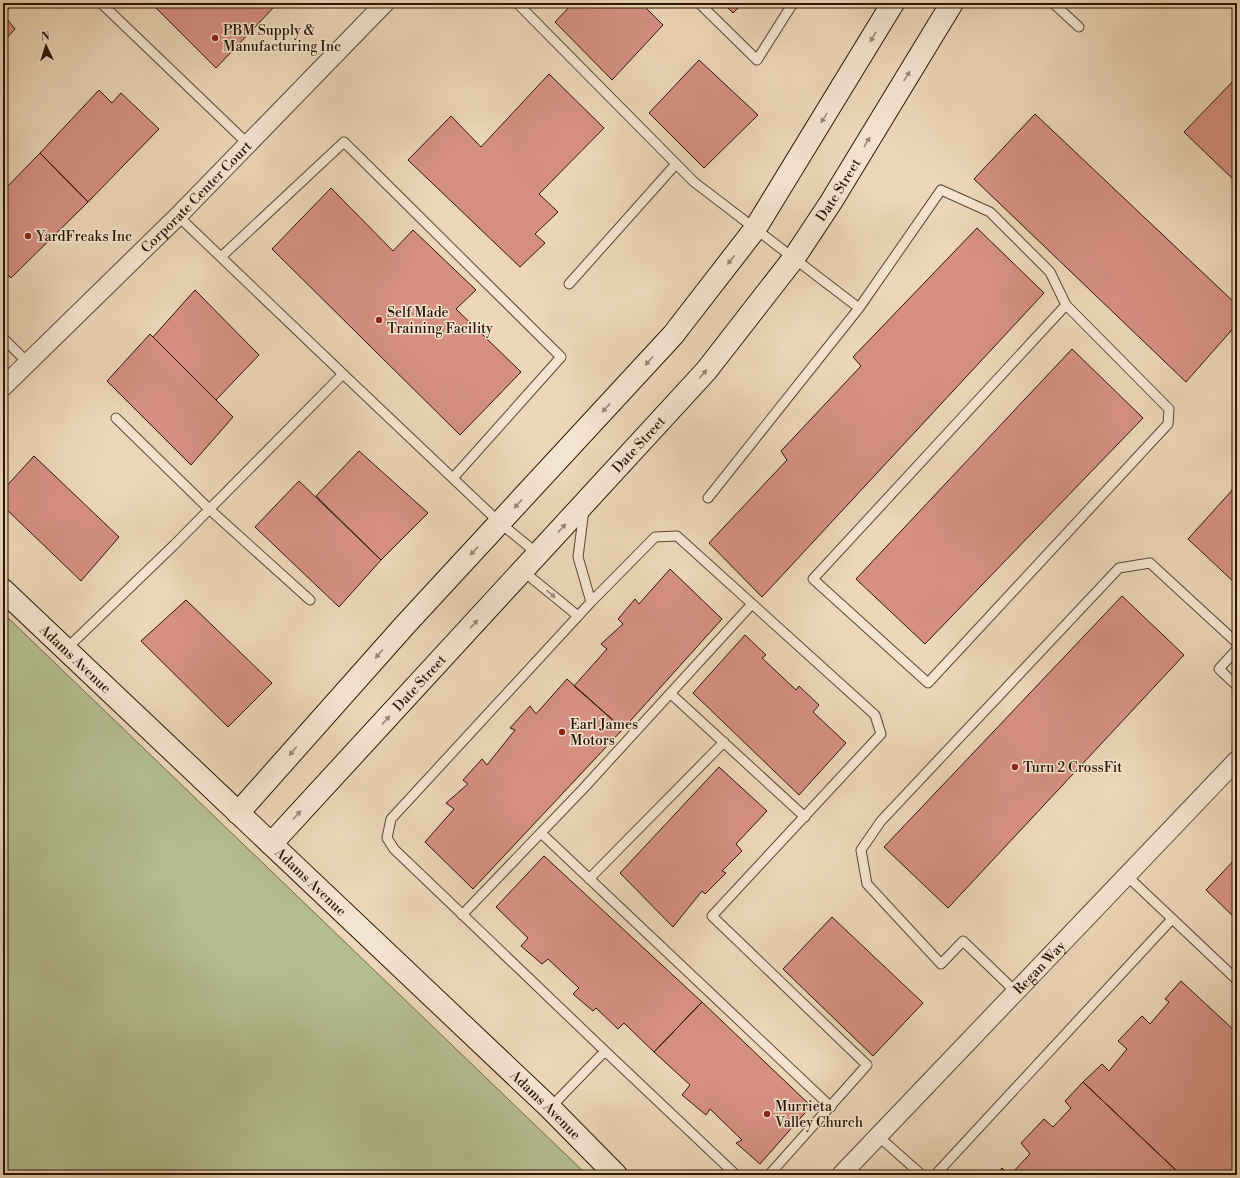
<svg xmlns="http://www.w3.org/2000/svg" width="1240" height="1178" font-family="'Libre Bodoni',serif">
<style>
.green{fill:#b4be90;stroke:#706a4b}
.building{fill:#d69082;stroke:#2b1606}
.lines{fill:none;stroke-linecap:round;stroke-linejoin:round}
.lane-casing{stroke:#5b4632;stroke-width:11}
.street-casing{stroke:#5b4632;stroke-width:20}
.secondary-casing{stroke:#2b1606;stroke-width:24}
.lane{stroke:#f3e4d0;stroke-width:9}
.street{stroke:#f3e4d0;stroke-width:18}
.secondary{stroke:#f3e4d0;stroke-width:22}
.oneway{fill:#998775}
.poi-dot{fill:#8f2418;stroke:#f3e4d0;stroke-width:1.5}
.labels{text-anchor:middle;stroke-width:3;stroke-linejoin:round;paint-order:stroke}
.poi-label{font-size:14px;fill:#2b1606;stroke:#f3e4d0;text-anchor:start}
.street-label{font-size:14px;fill:#2b1606;stroke:#f3e4d0}
</style>
<rect width="100%" height="100%" fill="#ecd6b7"/>
<filter id="stains"><feTurbulence type="fractalNoise" baseFrequency=".005" numOctaves="4"/><feColorMatrix values="0 0 0 0 .2 0 0 0 0 .09 0 0 0 0 .02 0 0 0 .5 -.17"/></filter>
<radialGradient id="worn" r=".72"><stop offset=".6" stop-color="#630" stop-opacity="0"/><stop offset="1" stop-color="#630" stop-opacity=".3"/></radialGradient>
<path class="green" d="M3 613 587 1175H3Z"/>
<path class="building" d="M3 3H15L3 14 15 29 3 42Z
M156 3H269L274 7 216 68 154 6Z
M573 3H641L663 25 612 80 555 22Z
M723 3H743L733 13Z
M699 60 758 115 704 168 649 113Z
M549 74 604 128 539 194 558 212 535 234 545 243 520 267 408 160 451 116 481 147Z
M1237 77V181L1236 182 1184 132Z
M99 90 112 103 121 93 159 129 88 202 40 153Z
M1035 114 1237 305V324L1186 382 974 179Z
M40 153 88 202 11 278 3 270V191Z
M331 188 393 251 413 230 476 290 456 309 521 372 460 435 272 249Z
M977 228 1044 293 762 597 709 543 787 460 781 451 861 366 853 357Z
M195 290 259 355 216 400 153 337Z
M150 334 233 417 191 465 107 381Z
M1072 349 1143 418 925 644 856 579Z
M359 451 428 513 381 560 316 496Z
M34 456 119 537 81 581 3 506V490Z
M299 481 381 560 339 607 255 527Z
M1235 487 1237 488V585L1188 539Z
M670 569 722 619 623 729 574 686 607 649 601 644 623 624 618 619 635 599 639 604Z
M1122 596 1184 655 948 908 884 847Z
M186 600 272 683 228 727 141 641Z
M745 635 766 655 762 658 796 690 799 686 819 705 813 712 846 743 799 795 693 693Z
M567 679 623 729 473 889 425 842 454 809 446 803 468 784 463 780 482 759 487 765 515 730 510 728 530 706 536 714Z
M719 767 767 811 736 844 742 851 722 871 726 873 705 894 702 891 673 927 620 873Z
M544 856 702 1002 654 1052 624 1023 618 1029 596 1008 593 1011 573 994 579 988 548 959 542 964 521 946 528 938 496 907Z
M1237 857V920L1206 890Z
M832 917 923 1003 873 1056 783 969Z
M1181 981 1237 1033V1175H1181L1083 1082 1102 1064 1109 1071 1127 1049 1118 1041 1142 1016 1150 1024 1169 1002 1165 999Z
M702 1002 811 1106 760 1164 736 1143 742 1140 710 1109 706 1115 682 1095 690 1085 654 1052Z
M1083 1082 1181 1175H1010L1030 1154 1021 1143 1044 1119 1053 1127 1071 1108 1065 1101Z
M1002 1168 1010 1175H996Z"/>
<g class="lines">
<defs>
<path id="lane" d="M101 3 248 144
M517 3 694 182 859 308
M699 3 757 60 793 3
M1053 3 1079 27
M178 216 343 374
M221 257 344 142 561 357 453 478
M569 284 676 164
M3 338 27 362
M116 418 209 509 310 600
M708 498 859 308 941 190 990 212 1050 272 1066 305 1169 409 1168 424 928 683 813 579 1066 305
M584 510 578 557 591 602
M523 571 578 616
M1237 649 1219 669 1237 686
M65 650 174 545 343 374 500 523 538 554
M671 694 805 817
M541 833 831 1107
M1126 875 1237 980
M589 879 724 742
M462 915 582 790 752 604
M1016 992 963 941 941 964 867 884 861 850 881 821 1119 568 1150 563 1237 643
M605 1051 394 849 387 838 391 819 591 602 655 537 677 536 875 715 881 734 712 916 867 1065 769 1175
M550 1108 605 1051 736 1175
M878 1136 922 1175
M935 1175 1172 919"/>
<g id="street">
<path id="s1" d="M3 387 178 216 385 3"/>
<path id="s2" d="M841 1175 1237 760"/>
</g>
<g id="secondary">
<path id="s3" d="M3 590 550 1108 616 1175"/>
<path d="M238 813 405 625 673 335 755 229 893 3"/>
<path id="s4" d="M271 844 706 371 794 258 831 202 952 3"/>
</g>
</defs>
<use href="#lane" class="lane-casing"/>
<use href="#street" class="street-casing"/>
<use href="#secondary" class="secondary-casing"/>
<use href="#lane" class="lane"/>
<use href="#street" class="street"/>
<use href="#secondary" class="secondary"/>
</g>
<defs><path id="oneway-solid" d="M-6-.8H1V-3.2L6.5 0L1 3.2V.8H-6Z"/></defs>
<g class="oneway">
<use href="#oneway-solid" transform="translate(873 37) rotate(120)"/>
<use href="#oneway-solid" transform="translate(907 76) rotate(-58)"/>
<use href="#oneway-solid" transform="translate(824 118) rotate(122)"/>
<use href="#oneway-solid" transform="translate(867 142) rotate(-59)"/>
<use href="#oneway-solid" transform="translate(731 260) rotate(128)"/>
<use href="#oneway-solid" transform="translate(649 361) rotate(132)"/>
<use href="#oneway-solid" transform="translate(703 374) rotate(-49)"/>
<use href="#oneway-solid" transform="translate(606 408) rotate(133)"/>
<use href="#oneway-solid" transform="translate(518 504) rotate(133)"/>
<use href="#oneway-solid" transform="translate(562 528) rotate(-47)"/>
<use href="#oneway-solid" transform="translate(474 551) rotate(133)"/>
<use href="#oneway-solid" transform="translate(551 594) rotate(40)"/>
<use href="#oneway-solid" transform="translate(474 624) rotate(-47)"/>
<use href="#oneway-solid" transform="translate(379 654) rotate(131)"/>
<use href="#oneway-solid" transform="translate(386 720) rotate(-47)"/>
<use href="#oneway-solid" transform="translate(293 751) rotate(131)"/>
<use href="#oneway-solid" transform="translate(297 815) rotate(-47)"/>
</g>
<g class="poi-dot">
<circle cx="215" cy="38" r="4"/>
<circle cx="28" cy="236" r="4"/>
<circle cx="379" cy="320" r="4"/>
<circle cx="562" cy="732" r="4"/>
<circle cx="1015" cy="767" r="4"/>
<circle cx="767" cy="1114" r="4"/>
</g>
<g class="labels">
<g class="poi-label">
<text x="223" y="35">PBM Supply &amp;<tspan x="223" dy="16">Manufacturing Inc</tspan></text>
<text x="36" y="241">YardFreaks Inc</text>
<text x="387" y="317">Self Made<tspan x="387" dy="16">Training Facility</tspan></text>
<text x="570" y="729">Earl James<tspan x="570" dy="16">Motors</tspan></text>
<text x="1023" y="772">Turn 2 CrossFit</text>
<text x="775" y="1111">Murrieta<tspan x="775" dy="16">Valley Church</tspan></text>
</g>
<g class="street-label">
<text dy="5" stroke="none"><textPath href="#s4" startOffset="867">Date Street</textPath></text>
<text dy="5" stroke="none"><textPath href="#s1" startOffset="271">Corporate Center Court</textPath></text>
<text dy="5" stroke="none"><textPath href="#s4" startOffset="543">Date Street</textPath></text>
<text dy="5" stroke="none"><textPath href="#s3" startOffset="100">Adams Avenue</textPath></text>
<text dy="5" stroke="none"><textPath href="#s4" startOffset="219">Date Street</textPath></text>
<text dy="5" stroke="none"><textPath href="#s3" startOffset="424">Adams Avenue</textPath></text>
<text dy="5" stroke="none"><textPath href="#s2" startOffset="287">Regan Way</textPath></text>
<text dy="5" stroke="none"><textPath href="#s3" startOffset="748">Adams Avenue</textPath></text>
</g>
</g>
<rect width="1240" height="1178" fill="none" stroke="#ecd6b7" stroke-width="16"/>
<rect x="4" y="4" width="1232" height="1170" fill="none" stroke="#2b1606" stroke-width="2"/>
<rect x="8" y="8" width="1224" height="1162" fill="none" stroke="#2b1606"/>
<g transform="translate(46 46) rotate(356)" stroke="#f3e4d0" stroke-width="3" paint-order="stroke">
<path d="M0-3L7 15L0 10L-7 15Z" fill="#2b1606"/>
<text y="-6" font-size="11" font-weight="bold" text-anchor="middle" fill="#2b1606">N</text>
</g>
<rect width="100%" height="100%" filter="url(#stains)"/>
<rect width="100%" height="100%" fill="url(#worn)"/>
</svg>
